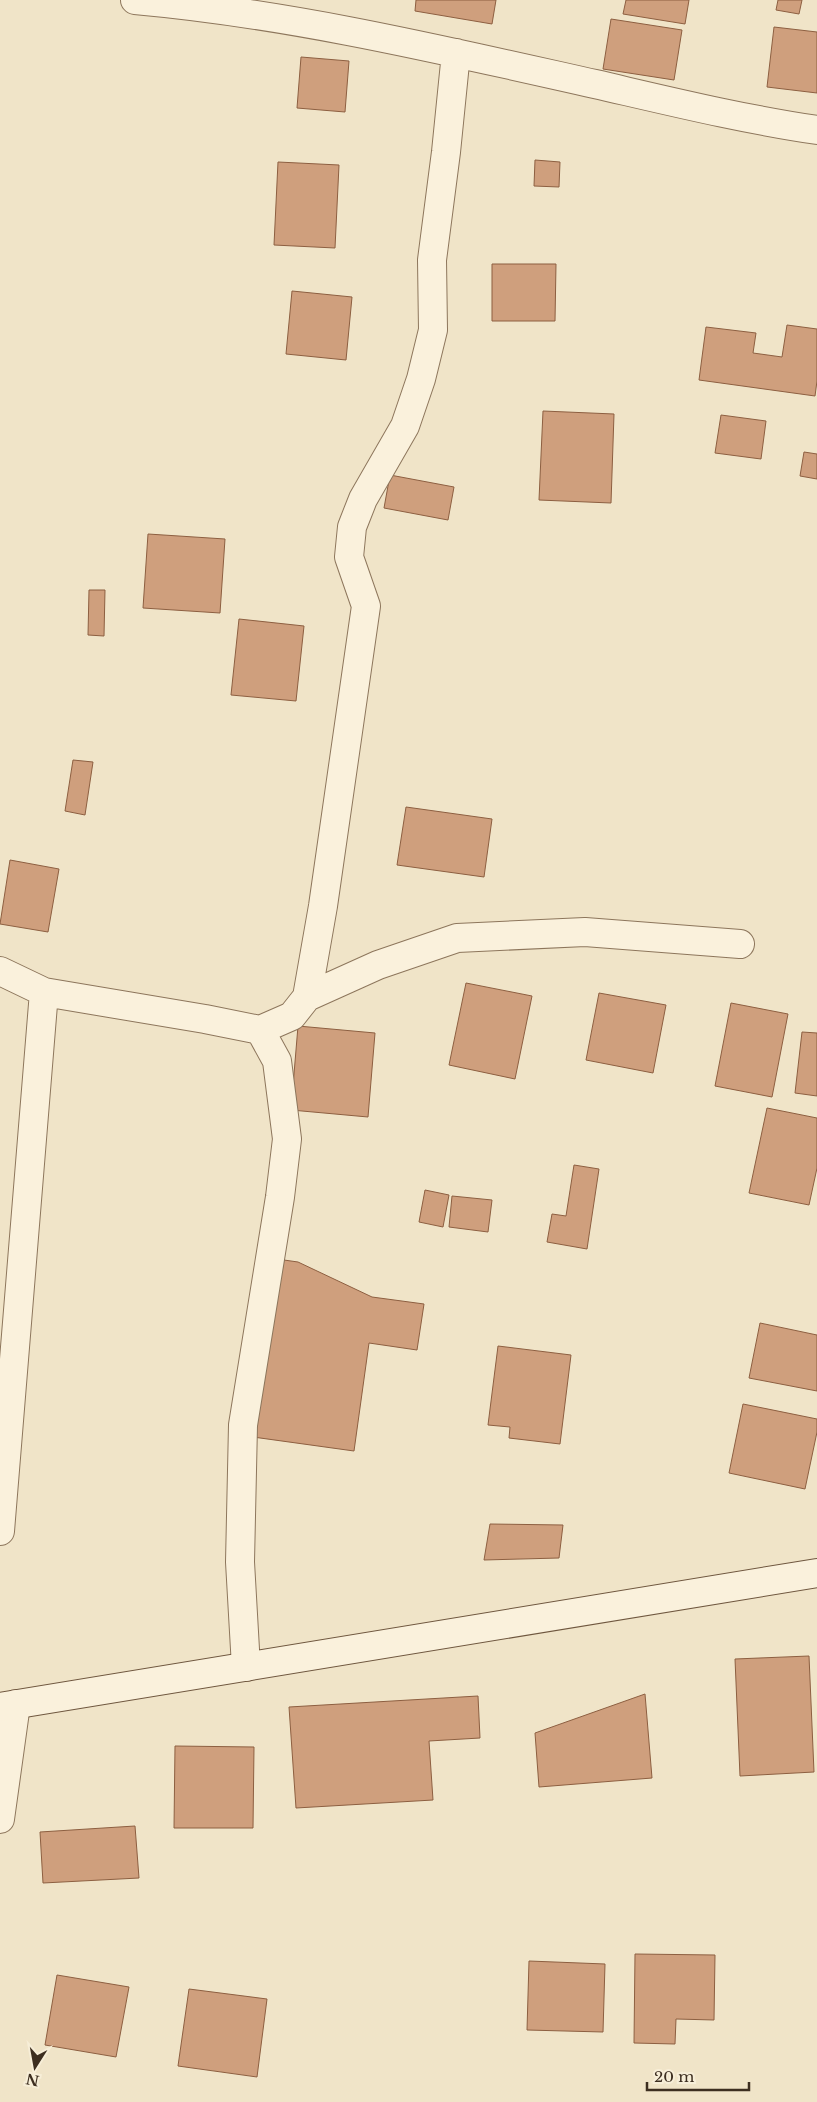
<svg xmlns="http://www.w3.org/2000/svg" width="817" height="2102" font-family="'Libre Baskerville',serif">
<style>
.building{fill:#cf9f7d;stroke:#8d5f41}
.lines{fill:none;stroke-linecap:round;stroke-linejoin:round}
.street-casing{stroke:#8d765c;stroke-width:30}
.secondary-casing{stroke:#6f573f;stroke-width:30}
.street{stroke:#faf1dc;stroke-width:28}
.secondary{stroke:#faf1dc;stroke-width:28}
</style>
<rect width="100%" height="100%" fill="#f0e4c8"/>
<path class="building" d="M416 0H496L492 24 415 11Z
M626 0H689L685 24 623 14Z
M778 0H802L799 14 776 10Z
M611 19 682 30 674 80 603 69Z
M774 27 817 32V93L767 87Z
M301 57 349 61 345 112 297 108Z
M535 160 560 162 559 187 534 186Z
M278 162 339 165 335 248 274 245Z
M492 264H556L555 321H492Z
M292 291 352 297 346 360 286 354Z
M787 325 817 329V381L815 396 699 380 706 327 756 333 753 353 782 357Z
M543 411 614 414 611 503 539 500Z
M721 415 766 421 761 459 715 453Z
M804 452 817 454V479L800 476Z
M390 475 454 487 448 520 384 508Z
M148 534 225 539 220 613 143 608Z
M89 590H105L104 636 88 635Z
M239 619 304 626 296 701 231 695Z
M73 760 93 762 85 815 65 811Z
M406 807 492 819 484 877 397 865Z
M10 860 59 869 48 932 0 924Z
M466 983 532 996 515 1079 449 1065Z
M599 993 666 1005 653 1073 586 1060Z
M731 1003 788 1014 772 1097 715 1086Z
M298 1026 375 1033 368 1117 291 1110Z
M802 1032 817 1033V1096L795 1093Z
M767 1108 817 1118V1168L809 1205 749 1193Z
M574 1165 599 1169 587 1249 547 1242 552 1214 566 1216Z
M425 1190 449 1195 443 1227 419 1222Z
M452 1196 492 1200 488 1232 449 1227Z
M284 1260 298 1262 372 1297 424 1304 417 1350 369 1343 354 1451 253 1437 276 1274 282 1271Z
M760 1323 817 1335V1391L749 1378Z
M498 1346 571 1355 560 1444 509 1438 510 1427 488 1425Z
M743 1404 817 1419V1432L805 1489 729 1473Z
M490 1524 563 1525 559 1558 484 1560Z
M809 1656 814 1772 740 1776 735 1659Z
M645 1694 652 1778 539 1787 535 1733Z
M478 1696 480 1738 429 1741 433 1800 296 1808 289 1707Z
M175 1746 254 1747 253 1828H174Z
M135 1826 139 1878 43 1883 40 1832Z
M635 1954 715 1955 714 2020 676 2019 675 2044 634 2043Z
M529 1961 605 1964 603 2032 527 2030Z
M57 1975 129 1987 116 2057 45 2045Z
M189 1989 267 1999 257 2077 178 2066Z"/>
<g class="lines">
<defs>
<path id="street" d="M135 0C291 14 443 50 595 84 669 101 742 119 817 130
M0 971 44 992 205 1019 260 1030 277 1061 287 1139 280 1197 243 1425 240 1562 246 1667
M307 997 378 965 457 938 585 932 740 944
M260 1030 292 1016 307 997 323 906 366 606 349 557 352 527 363 499 405 426 421 379 433 330 432 260 446 152 456 53
M0 1531 44 992
M0 1819 16 1704"/>
<path id="secondary" d="M0 1707 817 1573"/>
</defs>
<use href="#street" class="street-casing"/>
<use href="#secondary" class="secondary-casing"/>
<use href="#street" class="street"/>
<use href="#secondary" class="secondary"/>
</g>
<g transform="translate(35 2067) rotate(191)" stroke="#f7eed8" stroke-width="4" paint-order="stroke">
<path d="M0-4L9 19L0 12L-9 19Z" fill="#3d2e20"/>
<text y="-8" font-size="14" font-weight="bold" text-anchor="middle" fill="#3d2e20">N</text>
</g>
<path d="M647 2082v8h102v-8" fill="none" stroke="#3d2e20" stroke-width="2.5"/>
<text x="654" y="2082" font-size="15" fill="#3d2e20" stroke="#f7eed8" stroke-width="4" paint-order="stroke">20 m</text>
</svg>
